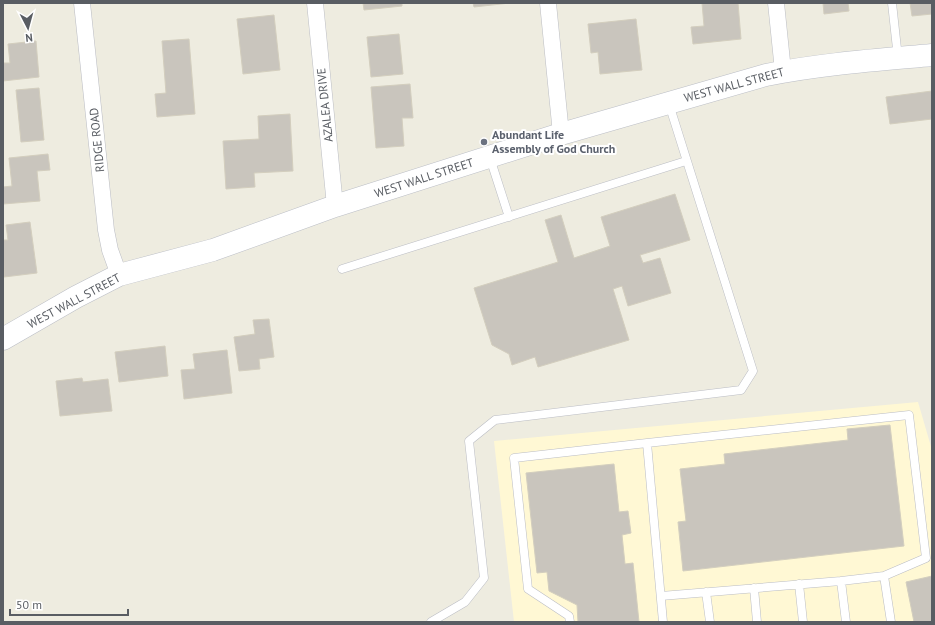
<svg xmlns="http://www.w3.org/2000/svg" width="935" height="625" font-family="'PT Sans',sans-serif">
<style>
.commercial{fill:#fff8d4}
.building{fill:#c9c5bd;stroke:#d3cebe}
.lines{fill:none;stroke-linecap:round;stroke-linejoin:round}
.lane-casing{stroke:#bbbdc4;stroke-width:9}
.street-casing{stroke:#bbbdc4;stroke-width:17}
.secondary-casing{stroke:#bbbec6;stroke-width:23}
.lane{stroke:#fff;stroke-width:8}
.street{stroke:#fff;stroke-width:16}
.secondary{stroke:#fff;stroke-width:22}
.worship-dot{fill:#6b7280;stroke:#fff;stroke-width:1.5}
.labels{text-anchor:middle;stroke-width:4;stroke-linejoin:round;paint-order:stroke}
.street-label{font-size:12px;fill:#595d63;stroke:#fff}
.worship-label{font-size:12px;font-weight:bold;fill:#5b616d;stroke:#fff;text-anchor:start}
</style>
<rect width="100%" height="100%" fill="#eeece0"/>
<path class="commercial" d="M918 402 932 450V622H514L494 441Z"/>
<path class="building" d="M363 3H402V6L364 10Z
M473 3H510L474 7Z
M702 3H738L741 39 693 44 691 27 704 26Z
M823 3H848L849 11 824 14Z
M910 3H932V14L912 16Z
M274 15 280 70 243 74 237 19Z
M636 19 642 70 600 74 598 52 591 53 588 24Z
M399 34 403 74 371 77 367 37Z
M189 39 195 114 157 117 155 94 166 93 162 41Z
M36 41 39 77 3 81V63H10L8 44Z
M410 84 413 118H402L404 146 376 148 371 87Z
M39 88 44 140 21 142 16 90Z
M932 91V119L890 124 886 97Z
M290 114 293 171 254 173 255 187 226 189 223 141 259 139 258 116Z
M48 154 50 170 37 171 40 201 3 204V187L12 186 9 158Z
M675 194 690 240 640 255 643 263 660 258 671 293 628 306 622 286 613 289 629 340 538 367 535 357 512 365 509 354 492 345 474 288 558 262 545 220 561 215 574 258 610 246 601 217Z
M30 222 37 273 4 277 3 240H8L6 225Z
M269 319 274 357 259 359 260 369 239 371 234 337 255 334 253 320Z
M165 346 168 376 119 382 115 352Z
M227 350 232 393 184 399 181 370 195 369 193 354Z
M82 378 83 382 108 379 112 411 60 416 56 381Z
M890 425 904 546 683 571 678 522 686 521 680 469 725 464 724 454 848 440 847 429Z
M614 464 619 512 628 511 631 533 622 535 625 564 633 563 639 622H578L577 605 549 591 547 572 537 573 526 473Z
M932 576V622H914L906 582Z"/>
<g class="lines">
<defs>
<path id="lane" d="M892 3 898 58
M490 158 509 217
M342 269 686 161
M799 584 803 622
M754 588 757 622
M706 592 710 622
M661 596 841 581
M431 622 465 602 484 578 469 441 495 420 741 390 753 371 669 104
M570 622 569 616 528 589 514 458 647 443
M663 622 647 443 909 415 926 558 884 576
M846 622 841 581 884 576 891 622"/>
<path id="street" d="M82 3 106 230 110 250 119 275
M315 3 335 206
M548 3 561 134
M776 3 783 71"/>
<path id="secondary" d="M3 339 76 297 119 275 213 250 335 206 561 134 766 75C820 64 877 60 932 55"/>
</defs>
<use href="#lane" class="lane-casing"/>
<use href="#street" class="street-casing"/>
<use href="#secondary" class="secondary-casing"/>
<use href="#lane" class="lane"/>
<use href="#street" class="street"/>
<use href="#secondary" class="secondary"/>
</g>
<circle class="worship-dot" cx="484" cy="142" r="4"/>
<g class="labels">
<g class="street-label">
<text transform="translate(734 85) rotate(-15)" y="4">WEST WALL STREET</text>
<text transform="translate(325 105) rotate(-96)" y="4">AZALEA DRIVE</text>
<text transform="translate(97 140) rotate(-96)" y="4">RIDGE ROAD</text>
<text transform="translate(424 178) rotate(-18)" y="4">WEST WALL STREET</text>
<text transform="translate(74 301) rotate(-28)" y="4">WEST WALL STREET</text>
</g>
<g class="worship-label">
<text x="492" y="139">Abundant Life<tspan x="492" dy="14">Assembly of God Church</tspan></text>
</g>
</g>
<rect width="935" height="625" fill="none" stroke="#595d63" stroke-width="8"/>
<g transform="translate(28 28) rotate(174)" stroke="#ffffff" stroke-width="3" paint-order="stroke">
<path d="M0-3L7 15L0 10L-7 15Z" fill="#595d63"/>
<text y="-6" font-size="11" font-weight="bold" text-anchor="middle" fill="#595d63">N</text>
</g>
<path d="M10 609v6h118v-6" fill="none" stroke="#595d63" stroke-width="2"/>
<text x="16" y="609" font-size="12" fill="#595d63" stroke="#ffffff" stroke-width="3" paint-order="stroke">50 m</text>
</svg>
